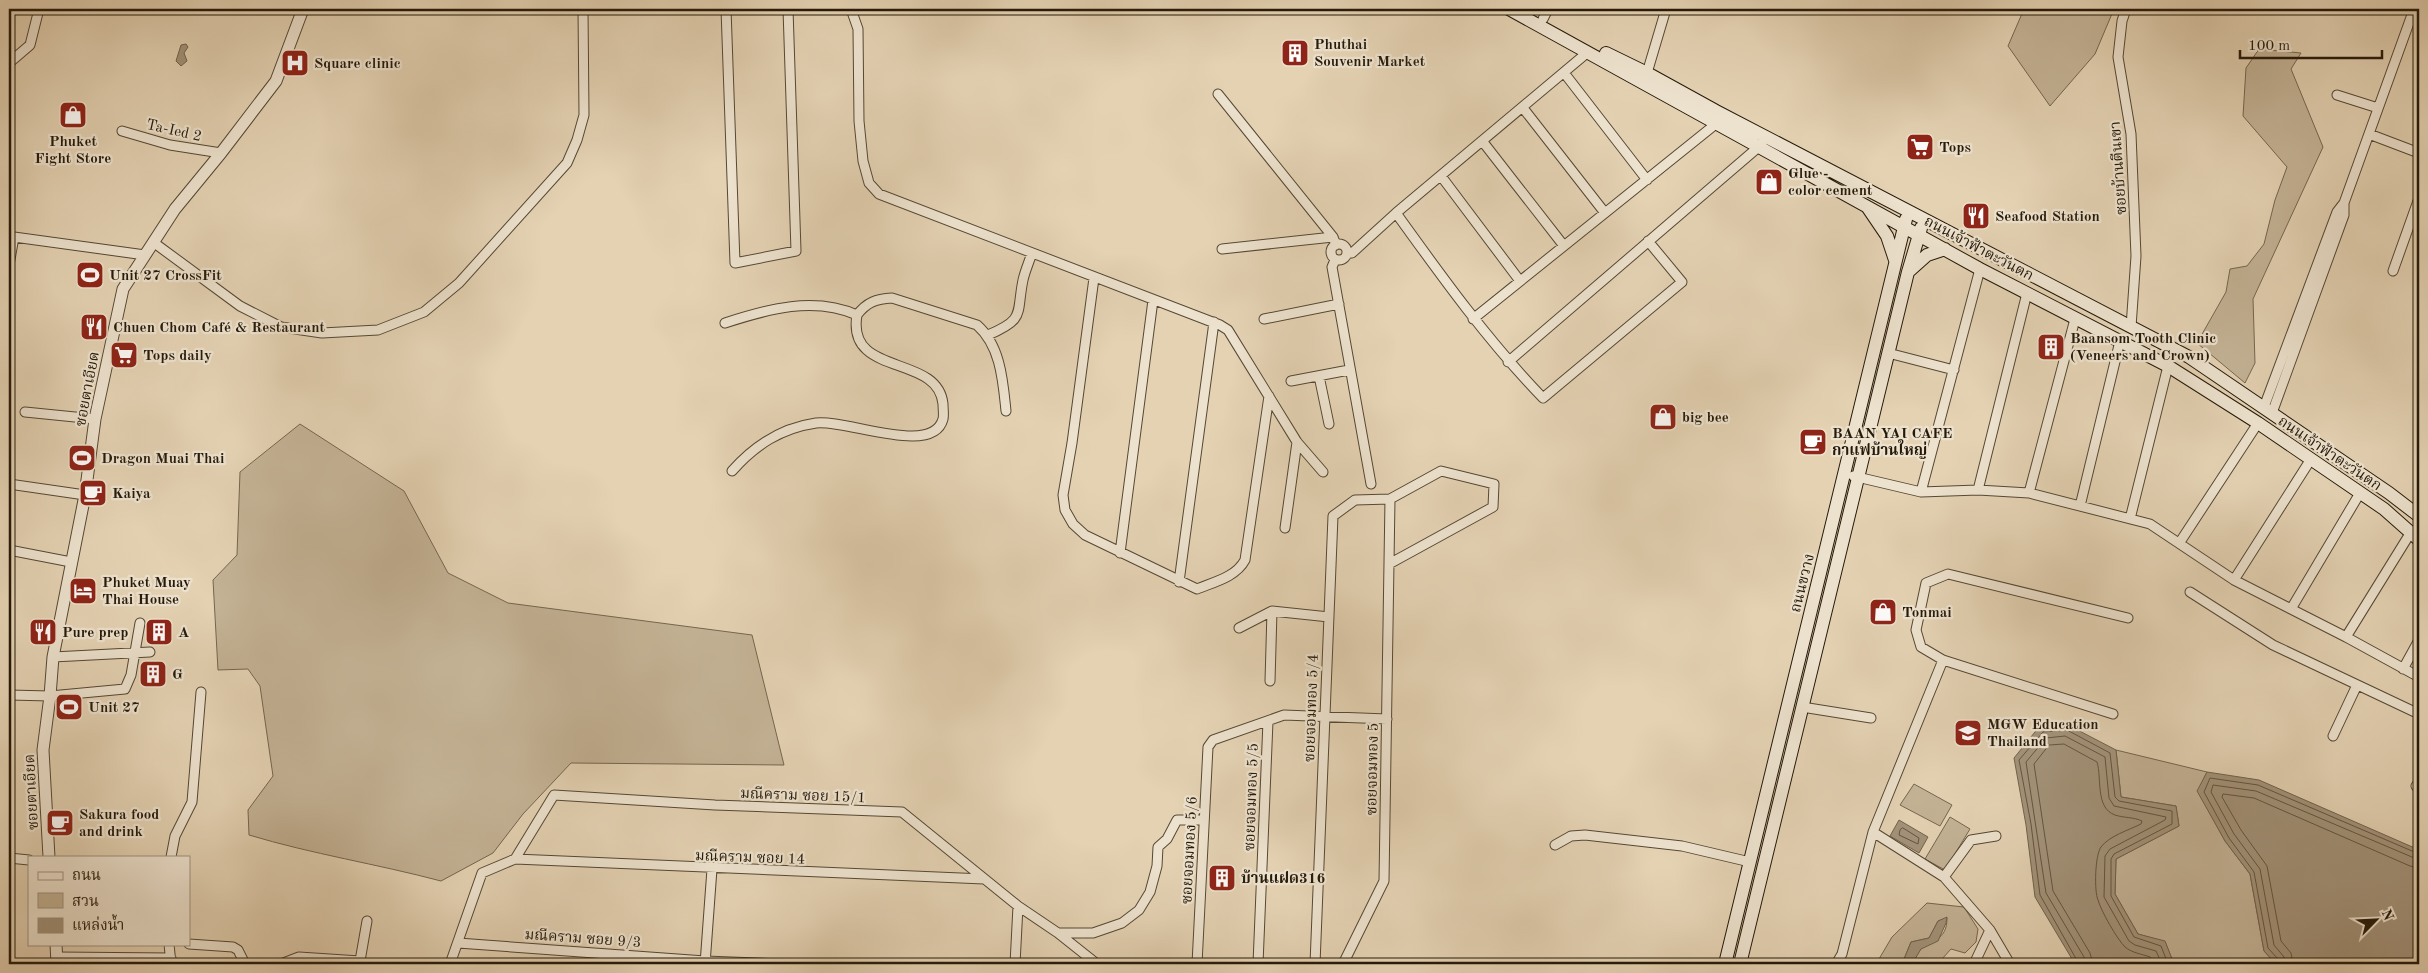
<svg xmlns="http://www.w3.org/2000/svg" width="2428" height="973" font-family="'Old Standard TT','Noto Serif Thai',serif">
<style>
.green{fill:#c4b396;stroke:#746650}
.water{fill:#a3937a;stroke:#71634d}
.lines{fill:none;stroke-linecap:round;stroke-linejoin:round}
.shore{stroke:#645642;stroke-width:1}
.minor-casing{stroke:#554834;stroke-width:11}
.tertiary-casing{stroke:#554834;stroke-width:13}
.secondary-casing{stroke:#251a0a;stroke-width:14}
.minor{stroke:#ede2ce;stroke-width:9}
.tertiary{stroke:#ede2ce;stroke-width:11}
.secondary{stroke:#ede2ce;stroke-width:12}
.labels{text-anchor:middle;stroke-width:4.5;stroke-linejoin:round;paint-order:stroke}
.poi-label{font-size:15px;font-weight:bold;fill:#251a0a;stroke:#ede2ce;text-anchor:start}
.street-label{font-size:15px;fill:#251a0a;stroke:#ede2ce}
</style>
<rect width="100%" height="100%" fill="#e4d2b3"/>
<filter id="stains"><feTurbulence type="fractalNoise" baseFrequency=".004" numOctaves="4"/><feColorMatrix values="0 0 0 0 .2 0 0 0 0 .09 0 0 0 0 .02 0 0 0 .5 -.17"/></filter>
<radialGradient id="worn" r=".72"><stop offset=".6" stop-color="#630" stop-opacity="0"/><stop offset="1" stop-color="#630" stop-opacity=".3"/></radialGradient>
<path class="green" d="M2024 9H2114L2095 54 2050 106 2008 46Z
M2259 49 2301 53 2291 69 2323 147 2253 299 2255 363 2245 383 2197 343 2226 292 2230 269 2247 266 2264 244 2275 200 2287 167 2243 116 2246 68Z
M300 424 404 491 448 573 508 603 752 635 784 765 571 763 523 814 493 853 441 881C377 864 312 854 249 835L248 810 273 776 260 686 248 669 218 670 213 580 237 555 240 472Z
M2116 750 2207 772 2198 791 2225 841 2250 874 2264 951 2276 964H2174L2165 942 2138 934 2115 894 2116 859 2179 826 2176 806 2121 797Z
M1914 784 1952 805 1940 826 1900 805Z
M1950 817 1970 829 1945 870 1925 859Z
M1927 903 1964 907 1978 929 1976 942 1965 953 1951 949 1942 959V964H1912C1914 960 1917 954 1920 950 1930 939 1947 942 1947 918L1938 921 1929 938 1911 942 1902 964H1876L1892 937Z"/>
<path class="water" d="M186 44 188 47 184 53 187 61 181 66 176 61 181 45Z
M2068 725 2116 750 2121 797 2176 806 2179 826 2116 859 2115 894 2138 934 2165 941 2174 964H2075L2035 897 2026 825 2014 758 2039 727Z
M2207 772 2259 780 2417 849 2419 852V964H2276L2264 951 2250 874 2225 841 2197 791Z
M1899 820 1928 837 1919 853 1890 836Z
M1947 917 1946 923 1938 941 1921 949 1912 964H1902L1911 942 1929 938 1938 921Z"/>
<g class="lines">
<path class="shore" d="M1903 828 1919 838 1918 844 1899 835 1900 830Z
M2079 964 2040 895 2031 824 2019 760 2043 732 2067 730 2110 753 2115 797 2119 801 2172 811V824L2114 854 2111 859V896L2134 937 2161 946 2168 964
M2086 964 2084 957 2046 893 2026 762 2046 738 2065 736 2105 757 2109 798 2114 806 2166 817 2165 820 2110 849 2105 856 2104 897 2129 941 2135 945 2156 951 2162 964
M2093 964 2090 953 2053 891 2034 764 2049 745 2064 744 2097 762C2102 778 2095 808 2115 815 2124 818 2134 817 2142 821L2141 824C2129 830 2109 836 2101 847 2095 855 2094 891 2098 900 2101 911 2117 939 2125 947 2132 953 2142 954 2150 957L2154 964
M2279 964 2278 959 2268 948 2254 872 2229 838 2204 792 2210 778 2258 785 2419 854
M2286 964 2284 957 2274 945 2260 869 2234 834 2211 792 2213 785 2256 791 2419 860
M2293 964 2291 953 2281 941 2267 866 2241 830 2222 797 2223 794 2254 798 2410 866 2419 868"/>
<defs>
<path id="minor" d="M726 9 735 263 796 251 788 9
M851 9 858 29 859 121 863 161 869 183 879 194 1220 325 1228 330 1297 442 1323 472
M2126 9 2122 21 2118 57 2131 134 2136 256 2131 327
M1543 19 1548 9
M9 63 30 45 39 9
M1647 73 1666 9
M1565 74 1647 180
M1218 94 1333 237 1336 245
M2337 95 2378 108
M1523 108 1605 213
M122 131 170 145 221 153
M2369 134 2419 153
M1483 142 1564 246
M1441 176 1520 281
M1396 213C1442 277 1488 341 1543 398L1682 282 1648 241
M153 242 240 306 281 327 322 333 378 330 424 312 459 283 567 163 577 140 584 115 583 9
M1331 252a8 8 0 1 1 16 0a8 8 0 1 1-16 0Z
M1222 249 1333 237
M1348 253H1352L1396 213 1588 52
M1335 260 1332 267 1371 484
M9 265 14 237 145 255
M2393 271 2419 198
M1094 278 1072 443 1063 495 1065 510 1073 524 1085 535 1197 589C1214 582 1236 577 1245 560L1269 396
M1264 319 1339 304
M1473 319 1717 123
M725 323C768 309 814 296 857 315
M988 335C1026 319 1016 314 1023 280 1025 271 1029 262 1032 253
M1888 353 1954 370
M1508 362 1762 144
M1319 376 1329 424
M1291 381 1349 370
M2264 407 2337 212 2344 203 2414 9
M25 412 95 419
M2272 413 2344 215V203
M732 471C755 445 781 428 816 423 846 419 933 457 943 419 944 415 943 409 943 404 938 353 846 378 857 315 867 302 876 299 892 298L977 325C1001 346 1003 382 1006 411
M1853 476 1921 492 1978 490 2029 493 2150 524 2234 580 2346 637 2419 677
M9 484 85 495
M1978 490 2027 293
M1921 492 1980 269
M2029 493 2075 319
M2080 506 2120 341
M2130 519 2168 366
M1285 528 1297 442
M2180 542 2258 423
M9 550 71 562
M1120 553 1153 300
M1389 564 1493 507 1494 484 1441 471 1390 499
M2234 580 2311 459
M1179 582 1214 322
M2190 592 2273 645 2419 714
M2291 609 2360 493
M1239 628 1272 611 1329 617
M2346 637 2411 532
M53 657 150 652
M2403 669 2419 640
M1270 681 1272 611
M9 695 50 696 125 689 131 675 140 623
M1802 707 1871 718
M2113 714 1943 660 1921 647 1916 630 1926 583 1948 574 2128 618
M2333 736 2357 685
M2416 786 2419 782
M1873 832 1944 877 1990 930 2010 964
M1555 845 1571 836 1585 835 1682 846 1750 862
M171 857 175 836 192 802 201 692
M9 858 29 860
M515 859 984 879
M1944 877 1971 840 1996 836
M1058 933 1097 964
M458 943 705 961 783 964
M169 944 171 964
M189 944 233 947 238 950 245 964
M57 957 171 958
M281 964 299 957 360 961 367 921
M450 964 482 873 515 859 554 795 715 805 902 812 1018 906 1058 933H1093L1122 923 1139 910 1150 892 1157 866 1158 847 1167 839 1177 820H1204
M705 964 712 869
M1015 964 1018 906
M1197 964 1208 747 1213 740 1284 715 1387 719
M1258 964 1268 721
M1315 964 1333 516 1355 500 1390 499
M1343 964 1384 881 1390 499
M1836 964 1842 954 1873 832 1943 660
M1974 964 1990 930"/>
<path id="tertiary" d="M49 857 43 750 50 696 53 657 85 495 95 419 123 289 175 209 221 153 276 81 303 9
M56 944 57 964"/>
<path id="secondary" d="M1509 9 1980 269 2168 366 2258 423 2384 509 2419 540
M1606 53 1647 73 1716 111 2189 357 2389 493 2419 516
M1868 208 1887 236 1895 260
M1908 272 1927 255 1945 249
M1725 964 1906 219
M1740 964 1908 272 1921 228"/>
</defs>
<use href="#minor" class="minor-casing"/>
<use href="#tertiary" class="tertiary-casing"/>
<use href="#secondary" class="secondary-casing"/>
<use href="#minor" class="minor"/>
<use href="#tertiary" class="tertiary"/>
<use href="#secondary" class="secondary"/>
</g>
<defs>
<symbol id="building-square" viewBox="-11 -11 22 22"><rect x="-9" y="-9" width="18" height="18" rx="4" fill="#8f2418" stroke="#ede2ce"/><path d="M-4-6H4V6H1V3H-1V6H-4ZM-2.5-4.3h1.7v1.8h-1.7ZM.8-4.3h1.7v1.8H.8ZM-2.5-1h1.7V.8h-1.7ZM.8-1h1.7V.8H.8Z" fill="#fff"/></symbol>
<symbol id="hospital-square" viewBox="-11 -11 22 22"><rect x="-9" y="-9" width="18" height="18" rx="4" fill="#8f2418" stroke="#ede2ce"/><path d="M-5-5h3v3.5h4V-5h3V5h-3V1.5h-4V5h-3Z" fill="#fff"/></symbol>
<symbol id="shop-square" viewBox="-11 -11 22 22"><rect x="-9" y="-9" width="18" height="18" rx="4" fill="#8f2418" stroke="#ede2ce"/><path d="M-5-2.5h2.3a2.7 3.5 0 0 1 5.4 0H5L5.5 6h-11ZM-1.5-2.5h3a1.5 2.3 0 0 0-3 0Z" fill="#fff"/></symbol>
<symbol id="supermarket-square" viewBox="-11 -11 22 22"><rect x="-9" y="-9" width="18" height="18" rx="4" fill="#8f2418" stroke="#ede2ce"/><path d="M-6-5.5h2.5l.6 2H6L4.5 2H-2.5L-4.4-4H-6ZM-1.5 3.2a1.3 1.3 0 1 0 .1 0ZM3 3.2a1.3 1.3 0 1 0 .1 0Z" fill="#fff"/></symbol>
<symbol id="restaurant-square" viewBox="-11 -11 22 22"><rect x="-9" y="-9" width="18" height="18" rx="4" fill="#8f2418" stroke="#ede2ce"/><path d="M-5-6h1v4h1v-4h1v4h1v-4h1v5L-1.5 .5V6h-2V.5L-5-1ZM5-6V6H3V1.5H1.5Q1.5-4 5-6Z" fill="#fff"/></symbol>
<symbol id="stadium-square" viewBox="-11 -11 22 22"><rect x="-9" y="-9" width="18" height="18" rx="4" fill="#8f2418" stroke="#ede2ce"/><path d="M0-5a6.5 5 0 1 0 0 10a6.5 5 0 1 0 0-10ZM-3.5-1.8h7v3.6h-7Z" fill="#fff"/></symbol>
<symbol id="cafe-square" viewBox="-11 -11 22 22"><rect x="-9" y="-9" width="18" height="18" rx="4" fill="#8f2418" stroke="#ede2ce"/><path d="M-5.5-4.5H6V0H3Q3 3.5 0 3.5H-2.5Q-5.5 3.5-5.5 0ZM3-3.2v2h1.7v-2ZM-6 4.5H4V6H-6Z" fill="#fff"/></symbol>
<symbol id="hotel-square" viewBox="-11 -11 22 22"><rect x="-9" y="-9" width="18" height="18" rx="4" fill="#8f2418" stroke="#ede2ce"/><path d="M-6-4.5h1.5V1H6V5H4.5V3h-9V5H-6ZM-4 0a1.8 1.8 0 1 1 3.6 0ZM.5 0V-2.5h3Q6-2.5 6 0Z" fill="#fff"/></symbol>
<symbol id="school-square" viewBox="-11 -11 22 22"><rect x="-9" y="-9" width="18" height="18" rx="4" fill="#8f2418" stroke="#ede2ce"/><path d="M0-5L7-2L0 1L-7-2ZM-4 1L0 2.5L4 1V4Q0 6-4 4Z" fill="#fff"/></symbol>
</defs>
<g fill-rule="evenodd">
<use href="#building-square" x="1279" y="37" width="32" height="32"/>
<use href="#hospital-square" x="279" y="47" width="32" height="32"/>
<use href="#shop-square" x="57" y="99" width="32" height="32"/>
<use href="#supermarket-square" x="1904" y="131" width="32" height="32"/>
<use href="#shop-square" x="1753" y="166" width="32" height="32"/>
<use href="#restaurant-square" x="1960" y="200" width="32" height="32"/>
<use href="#stadium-square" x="74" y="259" width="32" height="32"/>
<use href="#restaurant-square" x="78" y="311" width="32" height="32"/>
<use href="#building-square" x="2035" y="331" width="32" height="32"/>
<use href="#supermarket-square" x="108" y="339" width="32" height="32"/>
<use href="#shop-square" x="1647" y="401" width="32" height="32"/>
<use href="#cafe-square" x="1797" y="426" width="32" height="32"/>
<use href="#stadium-square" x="66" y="442" width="32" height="32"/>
<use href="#cafe-square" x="77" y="477" width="32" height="32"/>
<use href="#hotel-square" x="67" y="575" width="32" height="32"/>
<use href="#shop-square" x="1867" y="596" width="32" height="32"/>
<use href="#restaurant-square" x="27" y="616" width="32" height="32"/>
<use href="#building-square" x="143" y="616" width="32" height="32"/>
<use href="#building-square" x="137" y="658" width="32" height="32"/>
<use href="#stadium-square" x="53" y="691" width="32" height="32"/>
<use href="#school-square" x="1952" y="717" width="32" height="32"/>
<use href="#cafe-square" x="44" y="807" width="32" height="32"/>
<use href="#building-square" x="1206" y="862" width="32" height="32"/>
</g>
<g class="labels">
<g class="poi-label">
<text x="1314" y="49">Phuthai<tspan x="1314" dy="17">Souvenir Market</tspan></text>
<text x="314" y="68">Square clinic</text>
<text x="73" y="146" text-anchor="middle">Phuket<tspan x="73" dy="17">Fight Store</tspan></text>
<text x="1939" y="152">Tops</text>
<text x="1788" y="178">Glue -<tspan x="1788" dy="17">color cement</tspan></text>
<text x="1995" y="221">Seafood Station</text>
<text x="109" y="280">Unit 27 CrossFit</text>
<text x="113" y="332">Chuen Chom Café &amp; Restaurant</text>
<text x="2070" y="343">Baansom Tooth Clinic<tspan x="2070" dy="17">(Veneers and Crown)</tspan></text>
<text x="143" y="360">Tops daily</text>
<text x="1682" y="422">big bee</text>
<text x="1832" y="438">BAAN YAI CAFE<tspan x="1832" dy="17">กาแฟบ้านใหญ่</tspan></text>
<text x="101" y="463">Dragon Muai Thai</text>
<text x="112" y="498">Kaiya</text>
<text x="102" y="587">Phuket Muay<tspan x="102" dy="17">Thai House</tspan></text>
<text x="1902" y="617">Tonmai</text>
<text x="62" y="637">Pure prep</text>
<text x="178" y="637">A</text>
<text x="172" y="679">G</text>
<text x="88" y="712">Unit 27</text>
<text x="1987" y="729">MGW Education<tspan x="1987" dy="17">Thailand</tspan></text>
<text x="79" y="819">Sakura food<tspan x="79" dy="17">and drink</tspan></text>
<text x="1241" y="883">บ้านแฝด316</text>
</g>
<g class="street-label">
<text transform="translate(174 130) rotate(13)" y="5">Ta-Ied 2</text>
<text transform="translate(2118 168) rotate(-94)" y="5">ซอยบ้านตีนเขา</text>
<text transform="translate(1979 248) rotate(28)" y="5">ถนนเจ้าฟ้าตะวันตก</text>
<text transform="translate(87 389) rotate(-79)" y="5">ซอยตาเอียด</text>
<text transform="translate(2330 453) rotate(34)" y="5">ถนนเจ้าฟ้าตะวันตก</text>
<text transform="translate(1802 583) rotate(-76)" y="5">ถนนขวาง</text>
<text transform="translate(1311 708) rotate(-88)" y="5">ซอยจอมทอง 5/4</text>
<text transform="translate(1372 769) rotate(-89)" y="5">ซอยจอมทอง 5</text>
<text transform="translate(31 792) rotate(-93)" y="5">ซอยตาเอียด</text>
<text transform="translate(803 795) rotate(2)" y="5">มณีคราม ซอย 15/1</text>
<text transform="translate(1251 797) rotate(-88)" y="5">ซอยจอมทอง 5/5</text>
<text transform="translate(1189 850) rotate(-87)" y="5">ซอยจอมทอง 5/6</text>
<text transform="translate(750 857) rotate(2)" y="5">มณีคราม ซอย 14</text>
<text transform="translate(583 938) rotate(4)" y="5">มณีคราม ซอย 9/3</text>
</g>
</g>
<rect width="2428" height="973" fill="none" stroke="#e4d2b3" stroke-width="30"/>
<rect x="10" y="10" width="2408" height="953" fill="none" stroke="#251a0a" stroke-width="2.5"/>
<rect x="15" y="15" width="2398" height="943" fill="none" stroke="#251a0a"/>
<rect x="28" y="856" width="162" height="90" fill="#ede2ce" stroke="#9d9280"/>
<rect x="38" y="872" width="25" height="8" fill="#ede2ce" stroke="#9d9280"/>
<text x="72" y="880" font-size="15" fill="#251a0a">ถนน</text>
<rect x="38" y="893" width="25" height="15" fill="#c4b396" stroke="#9d9280"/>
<text x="72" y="906" font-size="15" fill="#251a0a">สวน</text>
<rect x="38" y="918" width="25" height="15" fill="#a3937a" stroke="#9d9280"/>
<text x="72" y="930" font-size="15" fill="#251a0a">แหล่งน้ำ</text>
<g transform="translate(2376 920) rotate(66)" stroke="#ede2ce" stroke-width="4" paint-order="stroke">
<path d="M0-4L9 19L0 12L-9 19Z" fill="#251a0a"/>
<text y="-8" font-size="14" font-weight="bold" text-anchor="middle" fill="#251a0a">N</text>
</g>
<path d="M2240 50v8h142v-8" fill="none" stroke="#251a0a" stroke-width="2.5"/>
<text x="2248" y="50" font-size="15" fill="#251a0a" stroke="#ede2ce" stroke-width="4" paint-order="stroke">100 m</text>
<rect width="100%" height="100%" filter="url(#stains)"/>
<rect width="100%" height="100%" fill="url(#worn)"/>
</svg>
